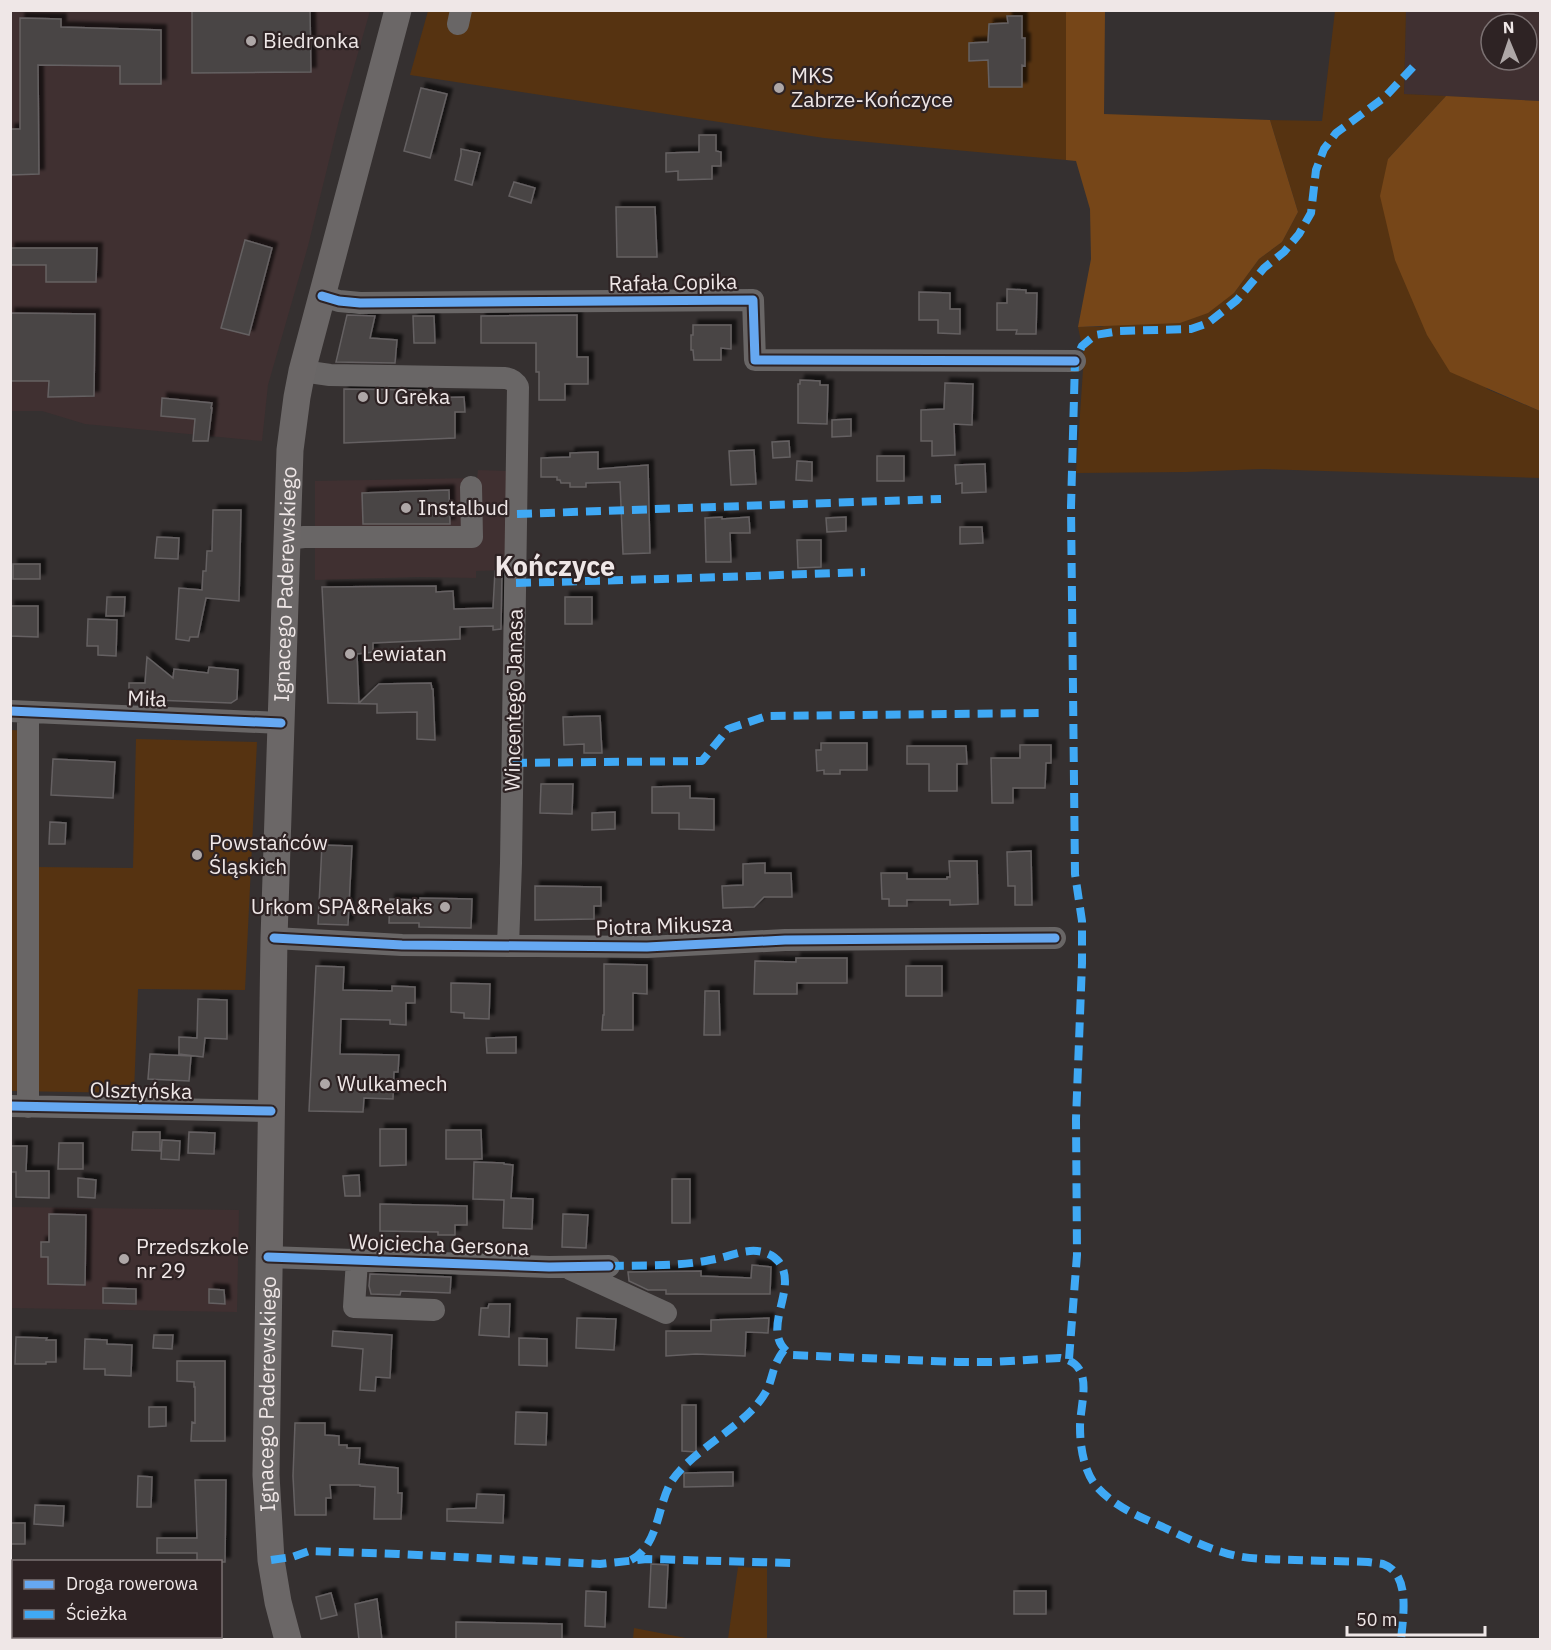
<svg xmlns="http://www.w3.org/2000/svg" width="1551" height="1650" font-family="'IBM Plex Sans',sans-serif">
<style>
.built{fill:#403031;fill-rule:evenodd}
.green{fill:#563311}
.forest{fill:#764618}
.building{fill:#484545;stroke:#656162;stroke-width:1.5;filter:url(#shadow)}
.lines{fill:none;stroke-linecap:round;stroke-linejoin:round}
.minor{stroke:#696666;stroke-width:22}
.major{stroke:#6b6767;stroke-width:27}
.quiet{stroke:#3fa9f5;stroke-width:8;stroke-dasharray:15 8;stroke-linecap:butt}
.cycleway-casing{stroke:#2e2324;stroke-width:13}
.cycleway{stroke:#66a8f1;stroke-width:9}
.poi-dot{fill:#aea7a7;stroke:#2e2324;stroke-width:2}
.labels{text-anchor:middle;stroke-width:4.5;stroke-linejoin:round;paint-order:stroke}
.poi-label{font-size:21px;fill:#efe7e7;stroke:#2e2324;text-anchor:start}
.street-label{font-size:21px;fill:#efe7e7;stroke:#2e2324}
.district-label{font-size:27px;font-weight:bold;fill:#efe7e7;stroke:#2e2324}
</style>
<defs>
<filter id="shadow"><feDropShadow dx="5" dy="-5" stdDeviation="1.5" flood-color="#0009"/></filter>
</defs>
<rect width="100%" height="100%" fill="#353030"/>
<path class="built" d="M10 11H370L340 116 308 246 268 385 262 441 85 424 42 411H11Z
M1406 11H1540V101L1404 94ZM1491 24H1527V60H1491Z
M478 470 506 471V570L476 571V578L418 577 315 580V481L477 478Z
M11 1207 239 1210 237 1312 11 1308Z"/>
<path class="green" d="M428 11H1066V160L824 138 410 75Z
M1335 11H1406L1404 94 1446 96 1388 159 1487 389 1540 411V478L1262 469 1186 472 1076 473 1084 355 1078 327H1100L1234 293 1259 259 1282 242 1298 212 1270 120 1322 121Z
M11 730 35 731 34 867 133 868 136 739 257 742 245 990 138 989 134 1093 11 1091Z
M738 1567 767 1568V1639H728Z
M634 1628 691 1639H633Z"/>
<path class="forest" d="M1066 11H1105L1104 114 1270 120 1298 212 1282 242 1259 259 1234 293 1208 313 1180 323 1078 327 1091 259 1090 209 1076 161 1066 160Z
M1446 96 1540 101V411L1450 372 1427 335 1395 260 1380 196 1388 159Z"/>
<path class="building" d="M192 10H310L311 72 192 73Z
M1007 16H1022V38H1025V66L1022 65V87H989L988 60 969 61V43L988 42 989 24 1008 23Z
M20 18 61 19V27L161 30V84H120V66L38 65 39 174 10 175V129H20Z
M421 88 447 94 430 158 404 151Z
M699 135H716V151L721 152V166H712V179L678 180V171L666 172V153L699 152Z
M461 149 480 153 472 185 455 180 461 155Z
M514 182 535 188 531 203 509 196Z
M616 207H655L657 257H617Z
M245 240 272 248 249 335 221 328Z
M10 248H97L96 282H46V265H10Z
M1007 289 1026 290V293H1037L1036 334H1016L1017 330H997V303H1007Z
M919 292 950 293V309H960V334L938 333V320H919Z
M10 313 95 314 94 396 48 397 49 381H10Z
M347 315 375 316 370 338 397 340 395 363 336 362Z
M577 315V357H588V384H565V400H539V372H536V343H481V316Z
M413 316H434L435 343H414Z
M693 325H731V349L721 348V360H694L693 350H691V335H693Z
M800 380 820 381V385H828L827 424 798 423V384H800Z
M945 383 973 384 972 425 954 424 955 455 932 456V441H921V410L944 409Z
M344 389 421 390 420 398 464 397 465 412H455V438L344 443Z
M162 398 212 403 211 408H212L208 441H193L195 419 161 416Z
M851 419V436L832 437V420Z
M789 441 790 457 773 458 772 442Z
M754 450 756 484 731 485 729 451Z
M598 452V469L648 465 650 553 623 554 620 482 586 483V487H570V483H561L560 480H557V477H541V458L570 457V453Z
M877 456H904V481H877Z
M797 461 812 462V481L796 480Z
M985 464 986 492 962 493V483L956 484 955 465Z
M449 490 450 524H363L362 493Z
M213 510H241L239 601 206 598 198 637H190L189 641 176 639 179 588 202 590 203 571H206L207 551H212Z
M722 517V519L749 517 750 533H730L731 562H706L705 518Z
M846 517V531L827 532 826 518Z
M960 527H982L983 543 960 544Z
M157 537 179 538 178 559 155 558Z
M797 540H821V567L798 568Z
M13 564H40V579H13Z
M495 571 502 572 501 629 493 630V626L460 627V639L373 643V652L357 654 359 703 379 684 431 683 432 689H433L435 740 417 739V712L377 713V704L328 703 322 587 436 586V592L453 591 454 609 493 608Z
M107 597H125L124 616H106Z
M565 597H592V624H565Z
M10 606H38V637L10 636Z
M88 619 117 620 116 656 98 655V646H87Z
M147 657 173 678 174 669 208 673 209 667 238 670 237 699 231 703 129 699V683H145Z
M600 716 602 753H584V744L564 745 563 717Z
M821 743H867V770H840V774H824V770L817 771 816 750H821Z
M1020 745H1051V763H1046L1045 788H1013V803H992L991 758H1020Z
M907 746H966L967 764H957V791H929V764H907Z
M53 759 115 762 113 798 51 795Z
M541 784H573L572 814 540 813Z
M690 786V798L714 799V830L679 829V813H652V787Z
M615 812V829L592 830V813Z
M50 822 66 823 65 844H49Z
M322 845 352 846 348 925 318 924Z
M1031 851 1032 905H1015V886H1008L1007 852Z
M949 861H977L978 904 950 905V900H907V906H889V899H882L881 873H907V879H947V877H950Z
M765 863V873H791L792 897H764L754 907 723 908 722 886 743 885V864Z
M535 886 601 887V906H594V919L535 920Z
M420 898 472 899 471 928 419 927V923H389L390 899 420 900Z
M796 958H847V983H797V994H754L755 961 796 962Z
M604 964 647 965V994L633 993V1030H602L603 1015H604Z
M316 966 344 967 343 990 392 991V986L415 987V1003H406V1025L390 1024V1020L341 1019 340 1054 399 1055 398 1072H394L393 1099 364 1098 363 1112 309 1111Z
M906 966H942V996H906Z
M451 983 490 984 489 1019 464 1018V1013L451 1012Z
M705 991H719L720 1035H704Z
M198 999 227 1000V1039L205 1038 203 1057 179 1054V1037L197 1038Z
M516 1037V1053H487L486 1038Z
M150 1054 191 1056 189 1081 148 1079Z
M380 1129H406V1165L380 1166Z
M446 1130H481L482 1159H446Z
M133 1132H160V1151L132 1150Z
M189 1132 215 1133 214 1154 188 1153Z
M162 1140 180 1141 179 1160 161 1159Z
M59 1143H83V1169H58Z
M10 1146H27L26 1171H49V1198L16 1197V1172H10Z
M474 1162 504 1163V1164L513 1165 511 1198 533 1199 532 1229 503 1228 504 1200 473 1199Z
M359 1175 360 1196H345L343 1176Z
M78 1178 96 1180 95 1198 78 1197Z
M672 1179H690V1223H672Z
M380 1204 467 1206V1225H455V1235H438V1232L380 1231Z
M49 1214 86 1215 85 1285 48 1284V1257H41V1242H49Z
M563 1214 588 1215 586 1248 562 1247Z
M752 1265 771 1267 770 1294H666V1290H648L629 1281 628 1272 701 1271V1276L751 1278Z
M370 1274 451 1277 450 1293 401 1291 400 1295 371 1294 369 1286Z
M103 1288 136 1289V1304L103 1303Z
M209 1289 224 1290 225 1304 209 1303Z
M489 1304H510L509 1337 479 1335 481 1308H488Z
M577 1318 616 1319 614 1350 576 1348Z
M769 1318 768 1333 746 1332 745 1356 696 1354 666 1356V1331H711V1320Z
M333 1331 392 1335 390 1378 376 1377 375 1391 360 1390 363 1349 332 1346Z
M154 1335H173L172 1349 153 1348Z
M16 1337 47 1338 46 1340H56V1362H46V1364H15Z
M519 1338 547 1339V1366L519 1365Z
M85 1339 107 1340V1344L132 1345 131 1376 105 1375V1369H84Z
M177 1361H225V1441H191L192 1422 195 1423V1387H194V1382L177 1381Z
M682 1405H696V1452L682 1451Z
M149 1407H166V1426L149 1427Z
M516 1412 547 1413 546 1445 515 1444Z
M295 1423H325V1435L339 1436V1445H347V1448H360L359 1464 398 1468V1493H402L401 1519H374L375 1487 360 1486V1485H330L331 1498H326V1515H295L293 1476Z
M733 1472V1486L684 1487V1473Z
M138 1476 152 1477 151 1507H137Z
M195 1480H226L225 1562H197V1553H157V1538H197Z
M477 1494 504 1495 503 1523 447 1521V1509L476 1508Z
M35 1505 64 1506 63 1526 34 1524Z
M10 1523H25V1544H10Z
M651 1564 668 1565 666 1608 649 1607Z
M586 1591 606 1592 605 1627 585 1626Z
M1014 1591H1046V1614H1014Z
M331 1593 337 1615 321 1619 316 1597Z
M377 1599 382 1640H359L355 1604Z
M456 1622 562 1624V1640H456Z"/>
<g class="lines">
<path class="minor" d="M458 24 461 10
M322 296 339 301 360 303 753 300 755 360 1075 361
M302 371 330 375 505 378C511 379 515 381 518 387L511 863 508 946
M286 539 304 537H472L471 487
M10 711 281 723
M274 938 402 945 647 947 785 940 1055 938
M10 1106 271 1111
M28 1107V712
M268 1257 549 1267 609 1266
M357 1260 354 1307 434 1310
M570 1269 666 1313"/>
<path class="major" id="s1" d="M288 1640 278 1602 271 1560 266 1475 274 938 290 450 297 397 302 371 398 10"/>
<path class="quiet" d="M517 514 941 499
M516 583 695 578 865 572
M512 763 702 761 728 729 767 716 1041 713
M609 1266C642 1265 677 1267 710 1260 724 1258 737 1252 750 1251 761 1250 773 1254 779 1262 800 1290 756 1333 792 1355L957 1362H992L1060 1358C1096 1364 1080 1402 1080 1427 1080 1447 1084 1472 1097 1487 1115 1507 1140 1517 1163 1527 1182 1536 1202 1546 1222 1552 1245 1560 1271 1559 1295 1560 1319 1561 1344 1561 1368 1562 1373 1563 1378 1563 1383 1564 1411 1574 1403 1616 1401 1640
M1069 1359 1077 1255 1076 1119 1082 963V921L1075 874 1071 507 1075 361 1082 346 1095 335 1120 331 1191 329 1208 323 1237 300 1264 268 1284 252 1299 234 1311 213 1316 170 1324 149 1336 133 1385 97 1413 67
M271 1560 292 1557 309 1551 398 1554 600 1564 647 1559 791 1563
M631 1560C658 1546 657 1509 670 1484 684 1458 730 1433 752 1410 758 1404 764 1396 768 1388 774 1372 773 1365 784 1350"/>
<defs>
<path id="cycleway" d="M322 296 339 301 360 303 753 300 755 360 1075 361
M10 711 281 723
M274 938 402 945 647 947 785 940 1055 938
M10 1106 271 1111
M268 1257 549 1267 609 1266"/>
</defs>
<use href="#cycleway" class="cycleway-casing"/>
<use href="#cycleway" class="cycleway"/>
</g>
<g class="poi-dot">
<circle cx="251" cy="41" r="6"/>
<circle cx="779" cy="88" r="6"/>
<circle cx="363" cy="397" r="6"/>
<circle cx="406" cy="508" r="6"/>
<circle cx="350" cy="654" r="6"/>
<circle cx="197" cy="855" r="6"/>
<circle cx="445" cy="907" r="6"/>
<circle cx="325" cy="1084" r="6"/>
<circle cx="124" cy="1259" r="6"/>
</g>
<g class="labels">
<g class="poi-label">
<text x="263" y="48">Biedronka</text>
<text x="791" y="83">MKS<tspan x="791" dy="24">Zabrze-Kończyce</tspan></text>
<text x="375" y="404">U Greka</text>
<text x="418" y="515">Instalbud</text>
<text x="362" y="661">Lewiatan</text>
<text x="209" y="850">Powstańców<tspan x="209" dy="24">Śląskich</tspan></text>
<text x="433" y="914" text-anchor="end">Urkom SPA&amp;Relaks</text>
<text x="337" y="1091">Wulkamech</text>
<text x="136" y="1254">Przedszkole<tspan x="136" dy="24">nr 29</tspan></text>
</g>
<g class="street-label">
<text transform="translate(673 283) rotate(-1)" y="7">Rafała Copika</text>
<text dy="7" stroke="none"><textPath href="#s1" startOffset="1058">Ignacego Paderewskiego</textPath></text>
<text transform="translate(147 699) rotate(2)" y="7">Miła</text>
<text transform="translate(514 700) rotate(-89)" y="7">Wincentego Janasa</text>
<text transform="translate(664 926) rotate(-2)" y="7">Piotra Mikusza</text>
<text transform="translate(141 1091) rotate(1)" y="7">Olsztyńska</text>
<text transform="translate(439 1245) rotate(2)" y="7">Wojciecha Gersona</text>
<text dy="7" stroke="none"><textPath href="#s1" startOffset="248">Ignacego Paderewskiego</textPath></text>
</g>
<g class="district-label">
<text x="555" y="576">Kończyce</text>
</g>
</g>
<rect width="1551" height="1650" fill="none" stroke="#efe7e7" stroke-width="24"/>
<rect x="12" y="1560" width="210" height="78" fill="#2e2324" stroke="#7b7172" stroke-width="1.5"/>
<rect x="24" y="1580" width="30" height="9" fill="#66a8f1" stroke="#7b7172" stroke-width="1.5"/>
<text x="66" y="1590" font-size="18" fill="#efe7e7">Droga rowerowa</text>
<rect x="24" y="1610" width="30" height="9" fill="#3fa9f5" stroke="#7b7172" stroke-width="1.5"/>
<text x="66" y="1620" font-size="18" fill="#efe7e7">Ścieżka</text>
<g transform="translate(1509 42) rotate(358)"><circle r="28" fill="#2e2324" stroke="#7b7172" stroke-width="1.5"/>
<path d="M0-4.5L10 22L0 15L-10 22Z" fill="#aea7a7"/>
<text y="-9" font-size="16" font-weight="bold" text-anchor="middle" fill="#efe7e7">N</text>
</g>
<path d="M1347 1626v9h138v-9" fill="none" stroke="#efe7e7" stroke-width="3"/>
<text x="1356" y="1626" font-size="18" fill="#efe7e7" stroke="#2e2324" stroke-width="4.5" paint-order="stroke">50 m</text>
</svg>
